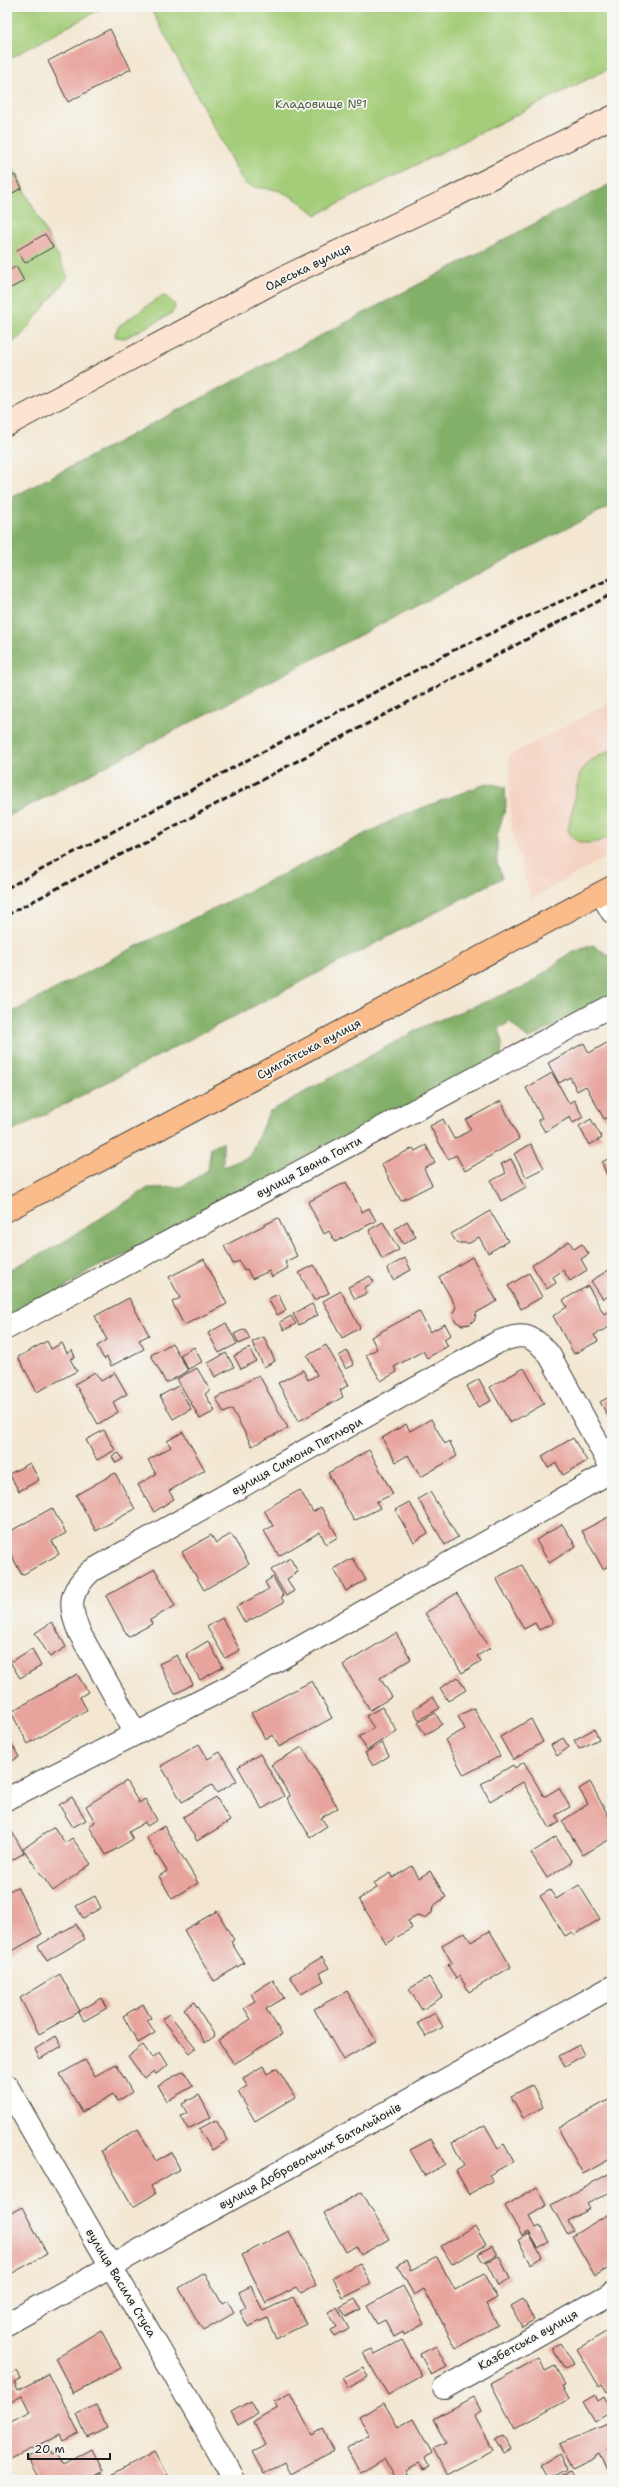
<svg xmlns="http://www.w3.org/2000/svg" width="619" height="2487" font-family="'Shantell Sans',sans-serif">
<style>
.built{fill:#f5d3c2}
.green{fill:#a4cd79;stroke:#60744a}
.forest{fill:#83b069;stroke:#506642}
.building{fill:#e7a49c}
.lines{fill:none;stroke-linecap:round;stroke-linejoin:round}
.minor-casing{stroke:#3c3a37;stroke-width:24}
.secondary-casing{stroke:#3c3a37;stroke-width:24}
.primary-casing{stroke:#3c3a37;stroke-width:24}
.minor{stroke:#fff;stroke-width:22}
.secondary{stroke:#fde4d0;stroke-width:22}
.primary{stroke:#f9bc8a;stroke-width:22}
.rail{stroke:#1c1c1c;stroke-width:3;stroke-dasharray:6 3;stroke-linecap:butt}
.labels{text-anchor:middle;stroke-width:3.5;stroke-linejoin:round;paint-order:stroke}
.park-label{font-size:12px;fill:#4c5a3d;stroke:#f6f6f2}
.street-label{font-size:12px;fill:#1c1c1c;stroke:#f6f6f2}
</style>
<rect width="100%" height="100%" fill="#f6f6f2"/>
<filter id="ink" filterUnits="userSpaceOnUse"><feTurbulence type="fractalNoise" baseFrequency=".025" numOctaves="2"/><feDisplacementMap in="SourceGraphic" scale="8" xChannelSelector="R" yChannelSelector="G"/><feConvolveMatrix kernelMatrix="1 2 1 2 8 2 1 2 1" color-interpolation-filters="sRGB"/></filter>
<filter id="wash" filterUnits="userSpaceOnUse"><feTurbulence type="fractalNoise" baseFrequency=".012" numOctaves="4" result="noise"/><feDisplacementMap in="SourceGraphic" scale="16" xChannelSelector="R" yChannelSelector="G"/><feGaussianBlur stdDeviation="0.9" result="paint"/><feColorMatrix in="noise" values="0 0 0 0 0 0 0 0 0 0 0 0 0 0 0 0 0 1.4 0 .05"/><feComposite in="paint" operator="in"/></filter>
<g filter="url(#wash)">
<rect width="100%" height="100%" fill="#f3e7d2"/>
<path class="built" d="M612 701V854L531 899 511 827 509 756Z"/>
<path class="green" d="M7 7H104L7 60Z
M150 7H612V67L316 215C303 204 293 195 276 190 264 187 253 190 243 182Z
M7 155 68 277 20 337 7 346Z
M165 296 174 303 175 308 171 314 125 338 116 337 115 334 119 326 160 297Z
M612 749V836C598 843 576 850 568 830L580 773 590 761Z"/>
<path class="forest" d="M612 183V505L7 817V500Z
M488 783 505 787 506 807 497 835V862L502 878 7 1134V1015L119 955 403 815Z
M593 945 612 958V997L528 1039 510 1022 499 1028 502 1043 501 1058 141 1248 90 1270 58 1293 7 1320V1271L57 1246 148 1188 182 1187 208 1170 211 1147 223 1142V1167L249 1157 269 1112 424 1026 528 985 568 954Z"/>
<g id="blocks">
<path class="building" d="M110 29 131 69 68 102 48 61Z
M15 175 22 188 7 196V180Z
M45 234 53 247 25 263 17 250Z
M16 266 24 281 7 290V272Z
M612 1040V1115L604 1119 586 1086 577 1091 570 1077 559 1083 548 1063 584 1043 589 1053Z
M552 1073 569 1103 574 1100 583 1117 573 1123 570 1117 545 1132 538 1120 542 1118 526 1088Z
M501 1101 519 1139 465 1171 456 1155 448 1159 430 1126 443 1119 454 1139 471 1130 466 1120Z
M591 1119 602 1138 589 1145 579 1126Z
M531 1144 544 1168 526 1177 514 1154Z
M426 1145 435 1163 424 1169 432 1185 401 1201 381 1164 413 1148 415 1151Z
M511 1159 526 1187 501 1201 491 1181 506 1173 501 1164Z
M608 1159 609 1162 612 1161V1176L608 1179 602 1162Z
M346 1182 362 1212 369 1208 376 1221 335 1242 329 1231 324 1234 308 1202Z
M490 1211 508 1241 488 1253 479 1237 470 1243H457L451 1234Z
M278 1218 297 1256 285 1262 288 1268 272 1277 269 1271 252 1279 247 1269 244 1270 239 1261 233 1264 224 1246Z
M407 1221 416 1237 403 1244 395 1229Z
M383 1222 399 1250 382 1259 369 1230Z
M569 1241 574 1249 582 1244 589 1254 581 1259 587 1270 570 1281 563 1270 553 1277 556 1283 547 1289 532 1265Z
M472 1257 497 1301 476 1313 475 1319 470 1324 462 1325 455 1321 453 1313 456 1307 439 1277Z
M405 1258 411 1270 393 1280 387 1268Z
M204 1259 227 1304 184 1325 172 1302 180 1298 169 1277Z
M314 1265 329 1293 314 1300 299 1273Z
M612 1268V1294L603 1299 591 1281Z
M529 1273 542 1297 521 1309 508 1286Z
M370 1276 374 1282 364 1288 367 1293 355 1299 348 1287Z
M588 1286 604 1314 612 1310V1329L611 1326 594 1335 598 1341 574 1354 553 1316 567 1307 563 1300Z
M341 1291 360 1328 342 1338 323 1301Z
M278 1294 286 1310 277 1315 268 1299Z
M129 1298 149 1335 139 1340 144 1349 111 1366 107 1357 104 1359 97 1346 107 1340 95 1316Z
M312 1304 318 1315 299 1325 293 1314Z
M419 1311 430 1332 445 1324 451 1335 444 1339 448 1346 427 1358 423 1351 394 1367 397 1372 381 1381 366 1355 377 1349 371 1337Z
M291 1316 296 1324 284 1330 280 1322Z
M226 1323 237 1344 219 1353 208 1333Z
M245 1329 250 1339 239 1344 234 1334Z
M264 1337 275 1361 264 1367 252 1342Z
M47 1341 51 1349 62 1343 67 1353 72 1350 75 1357 70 1359 77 1371 37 1392 18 1357Z
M172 1343 188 1371 166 1383 151 1355Z
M326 1345 349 1385 340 1390 343 1397 299 1421 278 1383 303 1370 308 1380 317 1375 307 1356Z
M194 1347 202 1362 188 1369 180 1355Z
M249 1348 256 1361 241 1369 234 1356Z
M347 1351 354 1365 346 1369 339 1356Z
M226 1353 234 1367 215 1377 208 1363Z
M197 1368 210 1390 205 1394 215 1411 200 1419 177 1379Z
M524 1368 544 1404 510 1423 490 1387Z
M95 1372 101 1381 115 1373 127 1394 113 1402 118 1412 98 1424 75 1384Z
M259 1375 288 1428 252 1446 232 1409 224 1413 216 1398Z
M479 1379 491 1401 478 1407 467 1386Z
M178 1386 191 1409 173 1419 160 1396Z
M609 1397 612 1403V1423L600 1402Z
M431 1419 445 1444 449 1441 457 1456 421 1477 408 1455 396 1462 382 1438 406 1424 410 1431Z
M104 1430 115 1450 97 1460 86 1440Z
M183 1432 205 1470 169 1491 174 1499 154 1512 138 1485 156 1474 148 1460 171 1447 167 1441Z
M573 1438 587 1461 563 1475 556 1463 548 1468 542 1456Z
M369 1450 393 1494 376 1502 380 1508 354 1521 328 1473Z
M119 1453 123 1459 116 1463 112 1457Z
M30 1463 39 1480 19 1491 9 1474Z
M115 1473 135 1509 96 1531 76 1495Z
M300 1490 313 1512 321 1507 338 1537 326 1544 320 1532 279 1556 264 1531 273 1526 264 1510Z
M430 1492 458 1537 445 1545 418 1499Z
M409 1502 428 1533 414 1542 395 1510Z
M52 1508 66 1533 52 1541 59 1554 22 1575 7 1547V1533Z
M612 1515V1573L608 1566 603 1569 582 1531Z
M562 1524 576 1546 549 1563 536 1540Z
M231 1534 249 1564 204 1590 182 1552 211 1535 216 1543Z
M290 1558 298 1572 287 1579 294 1591 286 1596 271 1570Z
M353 1558 366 1580 346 1591 334 1569Z
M522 1565 553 1623 539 1630 535 1623 524 1629 496 1578Z
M155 1569 175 1606 150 1620 152 1624 128 1637 106 1596Z
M273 1577 283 1595 281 1597 284 1602 245 1623 236 1607 269 1589 265 1582Z
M457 1593 490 1648 477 1656 481 1661 462 1673 425 1613Z
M222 1618 240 1650 225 1658 207 1627Z
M52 1622 66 1647 50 1657 35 1633Z
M396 1633 411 1659 380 1678 392 1697 370 1710 343 1665Z
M208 1641 223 1667 200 1680 186 1654Z
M32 1649 41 1666 20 1678 10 1662Z
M177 1655 193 1684 175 1694 159 1664Z
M77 1674 88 1692 80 1697 87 1710 28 1744 11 1712Z
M458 1677 466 1690 448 1701 440 1688Z
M312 1681 332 1718 279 1747 273 1735 265 1739 251 1713Z
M433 1697 440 1708 419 1720 413 1709Z
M382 1707 397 1731 367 1750 359 1737 374 1728 366 1716Z
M474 1708 500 1756 464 1775 445 1740 465 1729 458 1716Z
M435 1713 442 1724 425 1735 418 1723Z
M531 1719 543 1742 513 1760 500 1737Z
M594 1729 599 1739 579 1749 574 1740Z
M7 1735 19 1757 7 1764Z
M563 1738 569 1747 557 1756 551 1745Z
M382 1743 389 1756 373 1766 365 1753Z
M199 1744 208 1759 220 1752 237 1781 217 1793 212 1785 182 1802 161 1766Z
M302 1747 338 1808 321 1818 327 1826 310 1837 287 1798 290 1796 271 1765Z
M260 1754 284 1796 262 1809 238 1767Z
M524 1762 544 1797 559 1788 570 1807 556 1815 560 1822 550 1828 523 1782 490 1801 481 1784 513 1765 515 1768Z
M126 1781 139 1803 145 1799 157 1820 147 1826 145 1822 129 1832 133 1839 106 1855 89 1826 95 1822 86 1806Z
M590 1782 612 1823V1838L583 1855 562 1821 588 1804 579 1789Z
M72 1797 86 1820 73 1827 59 1805Z
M216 1797 230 1821 197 1841 183 1817Z
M164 1826 198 1883 172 1899 159 1876 167 1871 146 1837Z
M54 1827 65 1843 72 1838 91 1864 53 1891 23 1849Z
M11 1830 24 1853 7 1863V1832Z
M556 1837 572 1862 547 1878 531 1853Z
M412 1866 419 1878 430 1871 446 1897 433 1906 432 1913 424 1918 417 1916 408 1921 412 1928 386 1944 359 1899 377 1888 374 1883 391 1873 393 1878Z
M579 1885 600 1919 574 1935 572 1932 565 1936 540 1896 550 1890 556 1899Z
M17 1887 42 1934 7 1954V1892Z
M95 1896 101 1908 83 1918 76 1906Z
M217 1911 234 1940 231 1942 244 1963 214 1981 184 1930Z
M76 1924 85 1939 47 1961 38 1946Z
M490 1931 511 1967 469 1992 460 1976 456 1979 448 1965 452 1963 442 1945 465 1932 471 1942Z
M322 1957 329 1968 319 1973 324 1981 301 1994 290 1976Z
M60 1974 80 2011 39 2034 20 1998Z
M429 1977 442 1997 422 2010 409 1989Z
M273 1980 284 1998 266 2009 282 2034 234 2064 218 2040 251 2019 244 2008 255 2001 251 1994Z
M347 1991 376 2041 343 2060 314 2009Z
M102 1998 107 2008 84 2021 79 2013 81 2010Z
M194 2002 215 2036 205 2043 184 2009Z
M143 2004 151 2018 147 2020 155 2033 138 2043 123 2016Z
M435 2013 443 2027 426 2037 418 2023Z
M169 2014 196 2048 190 2053 162 2019Z
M56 2036 62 2046 40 2059 35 2049Z
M143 2045 152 2058 160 2052 168 2065 156 2074 154 2071 144 2078 128 2056Z
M579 2045 584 2055 565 2066 559 2056Z
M85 2060 95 2076 116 2064 132 2092 118 2101 113 2094 82 2112 60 2074Z
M263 2066 267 2074 277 2068 295 2097 255 2121 238 2092 247 2086 243 2078Z
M184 2071 193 2086 167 2101 158 2085Z
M532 2085 543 2107 523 2118 511 2096Z
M199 2095 211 2117 188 2129 181 2116 187 2113 182 2104Z
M612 2098V2158L583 2174 558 2128Z
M216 2120 228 2140 212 2150 199 2129Z
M485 2125 498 2148 504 2144 514 2161 489 2175 493 2181 469 2194 456 2171 464 2166 452 2143Z
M138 2129 156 2161 171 2152 180 2169 151 2186 155 2194 133 2207 101 2151Z
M431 2139 445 2164 425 2176 410 2150Z
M612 2172V2191L587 2204 590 2209 568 2221 573 2231 567 2234 551 2205Z
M537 2187 547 2205 529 2216 536 2228 540 2226 549 2242 538 2248 529 2232 522 2236 505 2206Z
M362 2192 389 2239 361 2255 356 2246 346 2252 324 2213Z
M7 2205 11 2213 22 2207 47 2254 7 2276Z
M612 2212V2266L595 2276 572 2236Z
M475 2226 486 2245 452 2264 441 2246Z
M289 2231 316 2285 301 2293 297 2287 266 2303 242 2255Z
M529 2234 542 2257 531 2264 518 2240Z
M492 2246 497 2255 483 2262 478 2254Z
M499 2256 510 2279 498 2286 486 2262Z
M437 2257 455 2290 484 2274 497 2298 486 2304 498 2325 456 2348 424 2289 414 2295 397 2265 406 2260 411 2271Z
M360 2263 371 2284 343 2298 333 2277Z
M205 2273 222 2304 227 2301 234 2313 203 2331 179 2288Z
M251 2286 263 2311 293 2297 306 2324 276 2339 267 2318 248 2327 240 2311 246 2308 239 2292Z
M403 2286 424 2324 404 2335 403 2332 394 2337 385 2320 377 2324 367 2306Z
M355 2299 361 2309 346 2317 340 2307Z
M523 2299 534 2320 522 2327 511 2306Z
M337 2307 349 2329 335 2337 331 2330 337 2327 328 2312Z
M611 2329 612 2389 607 2392 602 2384 599 2386 577 2349Z
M101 2330 121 2368 73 2393 55 2358Z
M402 2340 422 2376 388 2395 363 2353 372 2349 375 2354Z
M561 2343 574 2364 565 2369 552 2348Z
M436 2346 447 2367 431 2375 420 2354Z
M539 2358 545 2371 555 2366 565 2386 562 2387 569 2399 515 2429 491 2384Z
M363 2367 368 2377 348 2388 342 2378Z
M17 2371 21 2378 14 2382 18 2390 49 2374 79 2433 63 2441 60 2434 7 2461V2424L30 2412 22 2396 7 2404V2377Z
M290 2393 312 2435 323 2429 334 2450 291 2474 285 2462 264 2474 252 2452 266 2445 254 2422 278 2408 274 2402Z
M595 2395 598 2401 604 2397 612 2411 595 2422 583 2402Z
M474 2397 481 2411 474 2415 493 2450 446 2475 433 2449 446 2443 433 2419Z
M251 2401 258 2414 238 2425 231 2412Z
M384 2403 398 2427 413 2419 432 2453 424 2458 429 2467 423 2470 419 2463 406 2470 412 2480H396L384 2459 360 2473 347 2449 370 2435 359 2417Z
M96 2405 107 2427 87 2437 77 2414Z
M609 2423 612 2428V2447L608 2449 612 2457V2469L608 2471 600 2453 595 2456V2458L572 2469 559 2444Z
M503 2436 510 2449 503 2453 495 2439Z
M49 2446 53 2454 56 2452 63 2465 92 2449 103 2471 85 2480H28L38 2475 28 2457Z
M154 2452 169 2480H115L113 2475Z
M559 2454 567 2469 548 2480 540 2465Z
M570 2471 575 2480H557L556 2479Z
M101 2472 105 2480H88Z"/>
</g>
</g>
<g filter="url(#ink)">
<use href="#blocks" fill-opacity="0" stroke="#3c3a37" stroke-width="1"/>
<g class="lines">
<defs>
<path id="minor" d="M601 893 612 912
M7 1328 612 1005
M136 1734 79 1632C68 1604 69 1592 91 1571L498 1342C522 1332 532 1334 549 1354L612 1469
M7 1799 246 1678 612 1471
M7 2086C82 2218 160 2348 234 2480
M7 2324 612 1987
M444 2388 612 2293"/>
<path id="secondary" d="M7 425 282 278 449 199 612 117"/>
<path id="primary" d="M7 1210 612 887"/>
</defs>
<use href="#minor" class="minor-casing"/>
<use href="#secondary" class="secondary-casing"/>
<use href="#primary" class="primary-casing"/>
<use href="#minor" class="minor"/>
<use href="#secondary" class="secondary"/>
<use href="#primary" class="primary"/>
<path class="rail" d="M7 888 454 650 612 578
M7 915 612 594"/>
</g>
</g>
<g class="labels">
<g class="park-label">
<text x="321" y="108">Кладовище №1</text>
</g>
<g class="street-label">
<text transform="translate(308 267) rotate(-26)" y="4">Одеська вулиця</text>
<text transform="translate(309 1049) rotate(-28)" y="4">Сумгаїтська вулиця</text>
<text transform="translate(309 1167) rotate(-28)" y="4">вулиця Івана Гонти</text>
<text transform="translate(297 1456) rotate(-29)" y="4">вулиця Симона Петлюри</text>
<text transform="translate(310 2156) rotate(-29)" y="4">вулиця Добровольчих Батальйонів</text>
<text transform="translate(121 2283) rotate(59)" y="4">вулиця Василя Стуса</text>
<text transform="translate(528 2340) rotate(-29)" y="4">Казбетська вулиця</text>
</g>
</g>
<rect width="619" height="2487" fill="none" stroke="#f6f6f2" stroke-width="24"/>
<path d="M28 2453v6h82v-6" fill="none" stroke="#1c1c1c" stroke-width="2"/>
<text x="34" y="2453" font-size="12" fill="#1c1c1c" stroke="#f6f6f2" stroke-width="3" paint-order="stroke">20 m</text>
</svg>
